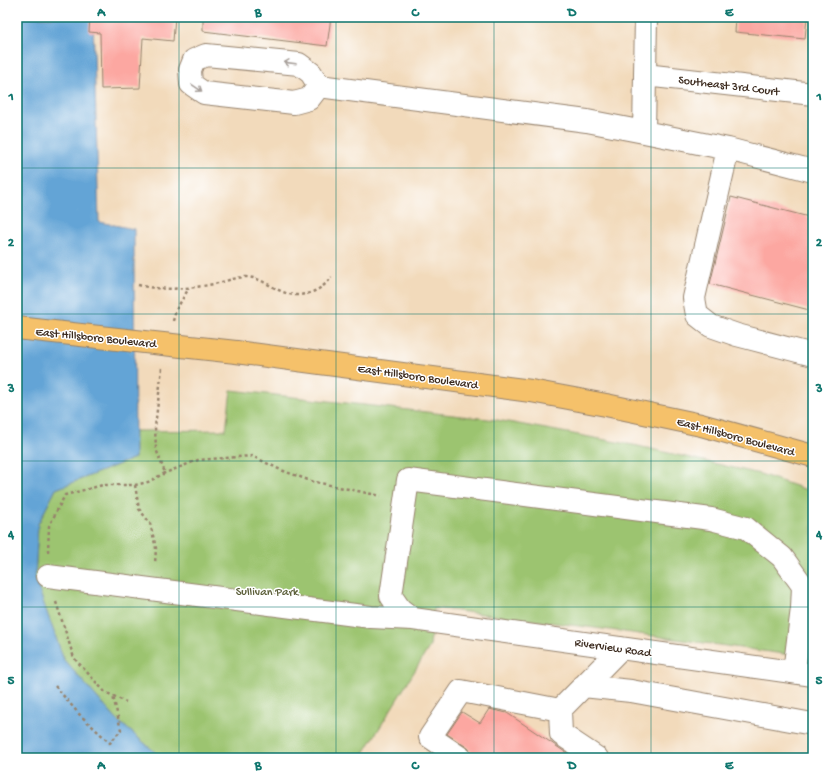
<svg xmlns="http://www.w3.org/2000/svg" width="830" height="775" font-family="'Gochi Hand',sans-serif">
<style>
.green{fill:#9cc470;stroke:#6c7747}
.water{fill:#63a4d6;stroke:#4f677a}
.building{fill:#fca7a1}
.lines{fill:none;stroke-linecap:round;stroke-linejoin:round}
.minor-casing{stroke:#96826c;stroke-width:24}
.major-casing{stroke:#96826c;stroke-width:24}
.path{stroke:#96826c;stroke-width:2.5;stroke-dasharray:3 3;stroke-linecap:butt}
.minor{stroke:#fff;stroke-width:22}
.major{stroke:#f5c16b;stroke-width:22}
.major-bridge-casing{stroke:#96826c;stroke-width:24;stroke-linecap:butt}
.major-bridge{stroke:#f5c16b;stroke-width:22}
.oneway{stroke:#a79f9a}
.grid{fill:none;stroke:#0f766e;stroke-width:1;stroke-opacity:0.55}
.labels{text-anchor:middle;stroke-width:3;stroke-linejoin:round;paint-order:stroke}
.street-label{font-size:12px;fill:#3b2a1e;stroke:#fff}
.park-label{font-size:12px;fill:#5d603b;stroke:#fff}
.neatline{fill:none;stroke:#0f766e;stroke-width:1.5}
.grid-label{font-size:13px;text-anchor:middle;font-weight:bold;fill:#0f766e}
</style>
<rect width="100%" height="100%" fill="#fff"/>
<filter id="ink" filterUnits="userSpaceOnUse"><feTurbulence type="fractalNoise" baseFrequency=".025" numOctaves="2"/><feDisplacementMap in="SourceGraphic" scale="8" xChannelSelector="R" yChannelSelector="G"/><feConvolveMatrix kernelMatrix="1 2 1 2 8 2 1 2 1" color-interpolation-filters="sRGB"/></filter>
<filter id="wash" filterUnits="userSpaceOnUse"><feTurbulence type="fractalNoise" baseFrequency=".012" numOctaves="4" result="noise"/><feDisplacementMap in="SourceGraphic" scale="16" xChannelSelector="R" yChannelSelector="G"/><feGaussianBlur stdDeviation="0.9" result="paint"/><feColorMatrix in="noise" values="0 0 0 0 0 0 0 0 0 0 0 0 0 0 0 0 0 1.4 0 .05"/><feComposite in="paint" operator="in"/></filter>
<g filter="url(#wash)">
<rect width="100%" height="100%" fill="#f2dabb"/>
<path class="green" d="M231 390 497 420 638 446 760 474 813 492V658L603 629 434 608 430 646 361 758H162L116 719 64 660 35 579 38 524 56 489 135 458 134 431 226 430Z"/>
<path class="water" d="M17 17H93L99 222 134 229 135 458 56 489 38 524 35 579 64 660 116 719 162 758H17Z"/>
<g id="blocks">
<path class="building" d="M90 17H175L173 41 143 38 140 88 101 89 100 33 89 32Z
M203 17H331L327 46 203 31Z
M736 17H807L805 39 735 32Z
M731 197 813 218V311L710 284Z
M489 709 507 713 574 758H478L473 755 468 748 447 734 462 712 480 723Z"/>
</g>
</g>
<g filter="url(#ink)">
<use href="#blocks" fill-opacity="0" stroke="#96826c" stroke-width="1"/>
<g class="lines">
<defs>
<path id="minor" d="M645 75 813 94
M319 86 309 99 294 103 204 93 191 84 190 70 194 60 206 55 299 64 311 73 319 86 587 121 644 132 728 149 813 171
M644 132 646 17
M728 149 694 298 697 315 711 326 737 335 813 355
M48 576 371 617 413 619 813 675
M413 619 400 609 391 596 408 480 711 519 746 528 782 557 803 586 802 608 794 672
M583 686 631 691 807 723
M461 758 430 737 461 691 560 710
M597 758 561 734 560 710 621 648"/>
<path id="major" d="M236 352 531 391 606 405 701 425 813 456"/>
</defs>
<use href="#minor" class="minor-casing"/>
<use href="#major" class="major-casing"/>
<path class="path" d="M138 285C164 291 188 289 214 284 224 282 236 277 247 277 265 278 280 296 298 295 313 294 323 288 332 277
M173 321 176 310 189 288
M162 368 155 427 156 449 165 473
M135 485 139 509 150 523 156 548 155 564
M48 552 49 526 65 495 103 485H135L148 482 165 473 198 460 252 456 281 470 311 481 381 496
M56 602 74 658 105 692 126 702
M55 686 79 714 110 743 121 730 113 696"/>
<use href="#minor" class="minor"/>
<use href="#major" class="major"/>
<defs>
<path id="major-bridge" d="M17 328 236 352"/>
</defs>
<use href="#major-bridge" class="major-bridge-casing"/>
<use href="#major-bridge" class="major-bridge"/>
</g>
<defs><path id="oneway-shaft" d="M-6 0H5M1.5-3L5.5 0L1.5 3" fill="none" stroke-width="1.6" stroke-linecap="round" stroke-linejoin="round"/></defs>
<g class="oneway">
<use href="#oneway-shaft" transform="translate(290 63) rotate(-173)"/>
<use href="#oneway-shaft" transform="translate(197 88) rotate(34)"/>
</g>
</g>
<path class="grid" d="M179 17V758M336 17V758M494 17V758M651 17V758M17 168H813M17 314H813M17 461H813M17 607H813"/>
<g class="labels">
<g class="street-label">
<text transform="translate(729 85) rotate(7)" y="4">Southeast 3rd Court</text>
<text transform="translate(96 337) rotate(6)" y="4">East Hillsboro Boulevard</text>
<text transform="translate(418 376) rotate(8)" y="4">East Hillsboro Boulevard</text>
<text transform="translate(736 436) rotate(15)" y="4">East Hillsboro Boulevard</text>
<text transform="translate(613 647) rotate(8)" y="4">Riverview Road</text>
</g>
<g class="park-label">
<text x="267" y="595">Sullivan Park</text>
</g>
</g>
<rect width="830" height="775" fill="none" stroke="#fff" stroke-width="44"/>
<rect x="22" y="22" width="786" height="731" class="neatline"/>
<g class="grid-label">
<text x="101" y="16">A</text>
<text x="258" y="16">B</text>
<text x="415" y="16">C</text>
<text x="572" y="16">D</text>
<text x="729" y="16">E</text>
<text x="11" y="100">1</text>
<text x="819" y="100">1</text>
<text x="11" y="246">2</text>
<text x="819" y="246">2</text>
<text x="11" y="392">3</text>
<text x="819" y="392">3</text>
<text x="11" y="538">4</text>
<text x="819" y="538">4</text>
<text x="11" y="684">5</text>
<text x="819" y="684">5</text>
<text x="101" y="769">A</text>
<text x="258" y="769">B</text>
<text x="415" y="769">C</text>
<text x="572" y="769">D</text>
<text x="729" y="769">E</text>
</g>
</svg>
